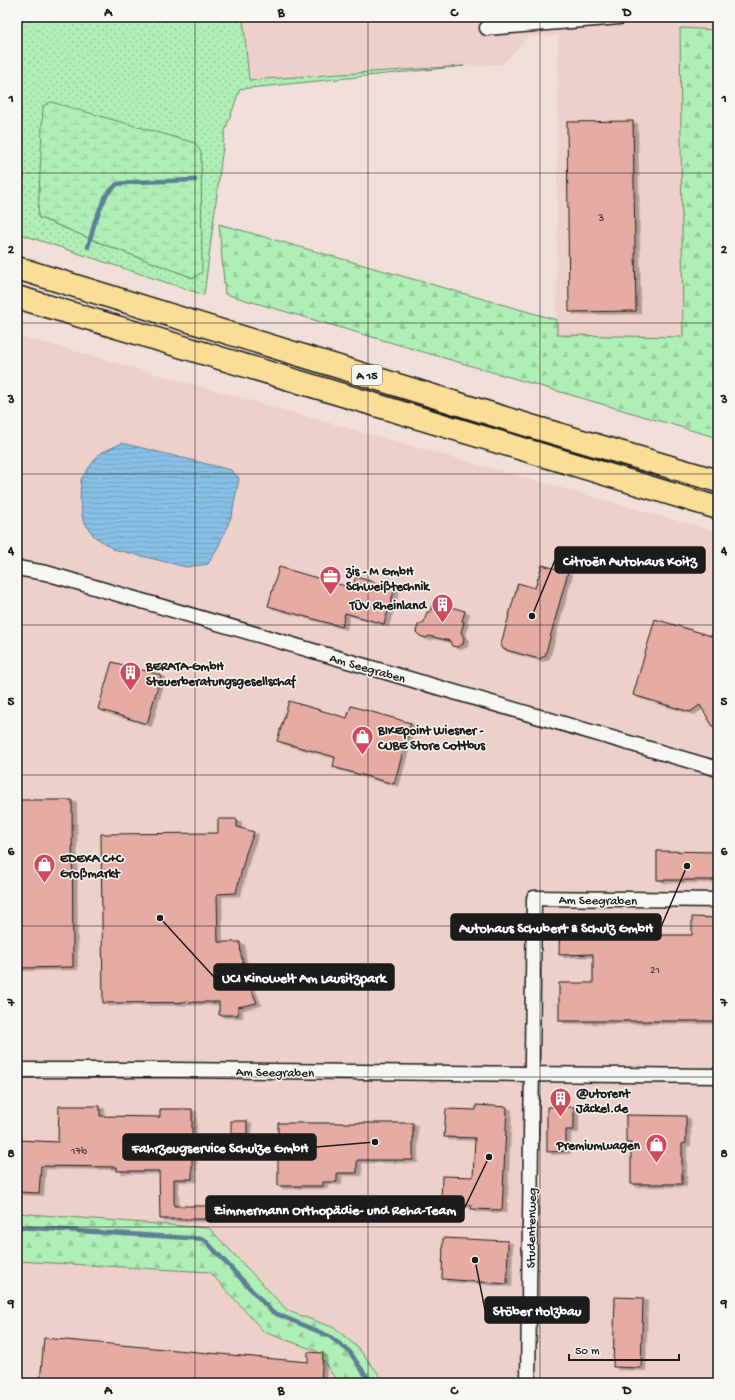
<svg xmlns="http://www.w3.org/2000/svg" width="735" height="1400" font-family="'Gochi Hand',sans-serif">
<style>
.built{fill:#eed0ca}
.green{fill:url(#green-dots);stroke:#668568;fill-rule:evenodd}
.forest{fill:url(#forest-firs);stroke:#668568}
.wetland{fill:url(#wetland-marsh);stroke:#668568}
.water{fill:url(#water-rules);stroke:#5d7f95}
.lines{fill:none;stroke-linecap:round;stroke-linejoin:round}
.stream{stroke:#5d7f95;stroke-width:4.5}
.building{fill:#e6aca3;stroke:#1c1c1c;filter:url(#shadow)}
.minor-casing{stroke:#1c1c1c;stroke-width:17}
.motorway-casing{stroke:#1c1c1c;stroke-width:25}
.minor{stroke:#f6f6f2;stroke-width:14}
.motorway{stroke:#fbde96;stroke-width:22}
.grid{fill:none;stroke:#1c1c1c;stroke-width:1;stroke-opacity:0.55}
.labels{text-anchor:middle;stroke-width:3;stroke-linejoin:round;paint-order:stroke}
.number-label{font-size:11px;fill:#4e403e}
.shield{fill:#f6f6f2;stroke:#5d5d5c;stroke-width:1}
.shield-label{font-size:12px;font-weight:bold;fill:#1c1c1c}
.poi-label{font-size:13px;font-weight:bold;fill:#1c1c1c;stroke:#f6f6f2;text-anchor:start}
.street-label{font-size:13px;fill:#1c1c1c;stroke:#f6f6f2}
.leader{fill:none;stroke:#1c1c1c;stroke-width:1.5}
.callout-dot{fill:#1c1c1c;stroke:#f6f6f2;stroke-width:1.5}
.callout{fill:#1c1c1c;stroke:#1c1c1c;stroke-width:1.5}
.callout-label{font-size:14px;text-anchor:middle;font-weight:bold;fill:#fff}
.neatline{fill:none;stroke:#1c1c1c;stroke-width:1.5}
.grid-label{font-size:13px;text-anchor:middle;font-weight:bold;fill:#1c1c1c}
</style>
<defs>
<pattern id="green-dots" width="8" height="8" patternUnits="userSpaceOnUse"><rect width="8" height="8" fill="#afeeb5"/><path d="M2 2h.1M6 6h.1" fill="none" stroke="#96cc9b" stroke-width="1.8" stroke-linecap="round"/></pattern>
<pattern id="forest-firs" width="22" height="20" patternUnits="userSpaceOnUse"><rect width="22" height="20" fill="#afeeb5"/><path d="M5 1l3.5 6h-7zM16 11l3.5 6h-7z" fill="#96cc9b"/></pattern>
<pattern id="wetland-marsh" width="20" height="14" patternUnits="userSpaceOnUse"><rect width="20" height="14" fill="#afeeb5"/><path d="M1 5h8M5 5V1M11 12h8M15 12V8" fill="none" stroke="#96cc9b"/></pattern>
<pattern id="water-rules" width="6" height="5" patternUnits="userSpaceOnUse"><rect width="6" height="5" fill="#88c1e6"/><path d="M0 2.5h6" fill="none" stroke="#75a5c5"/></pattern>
<filter id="shadow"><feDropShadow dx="4.5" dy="2.5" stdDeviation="0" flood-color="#0004"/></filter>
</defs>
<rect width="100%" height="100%" fill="#f1e0da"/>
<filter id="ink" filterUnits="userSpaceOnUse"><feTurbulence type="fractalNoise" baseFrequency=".025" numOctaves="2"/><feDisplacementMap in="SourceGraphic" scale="8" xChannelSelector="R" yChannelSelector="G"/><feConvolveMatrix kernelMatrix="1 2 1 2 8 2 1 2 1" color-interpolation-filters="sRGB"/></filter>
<g filter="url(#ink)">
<path class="built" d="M243 17H718V436L556 382 558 36 528 37 503 64 249 80Z
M17 335 718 532V1383H386L356 1347 335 1328 288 1311 209 1228 17 1213Z
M17 1261 210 1272 264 1332 317 1351 338 1383H17Z"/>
<path class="green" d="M17 17H243L249 80 464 66 240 89 225 131 204 295 17 233ZM38 217 194 278 108 246Z"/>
<path class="forest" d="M680 28 718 30V438L225 294 219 224 557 320V335L683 337Z
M17 1213 209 1228 288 1311 335 1328 357 1347 386 1383H338L317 1351 264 1332 210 1272 17 1261Z"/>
<path class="wetland" d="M51 102 195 143 201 152 202 272 194 278 108 246 38 217 43 106Z"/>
<path class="water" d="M122 443 231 470 239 478 232 515 218 547 208 564 186 567 113 549 94 536 83 520 80 500 81 479 99 454Z"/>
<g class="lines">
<path class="stream" d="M88 247 95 221 106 195 117 184 135 182 195 180
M17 1227 204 1239 272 1312 329 1336 349 1351 371 1383"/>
</g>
<path class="building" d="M633 121 636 311 569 312 567 122Z
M542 565 568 572 545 656 539 659 503 649 501 644 518 583 535 588Z
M279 567 352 588 356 577 395 588 384 624 345 613 342 627 268 606Z
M433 602 465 611 462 621 464 622 461 632 464 638 463 644 457 647 452 646 450 641 429 636 426 638 420 636 416 632 418 625 424 622 427 612H430Z
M655 619 718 638V735L700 705 690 712 633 695Z
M112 662 161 675 147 724 98 709Z
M289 701 347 718 351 706 411 723 394 784 333 767 335 757 277 741Z
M17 800H72L73 967 17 968Z
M218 819H237V827L254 832 246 853 236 893 217 894 218 942H240L241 955 250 986 257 1003 238 1007V1015H219V1002L103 1003 101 834 218 833Z
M657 851 718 852V880H657Z
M560 917H599V935H692V917L718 918V1021H559V983H593V954L559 955Z
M476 1105 507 1107 502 1210 471 1209V1205L441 1203 442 1176 473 1177 475 1138 444 1137 446 1109 476 1110Z
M59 1106H100V1116L160 1117V1109H192V1179H174V1206H219V1219H160L159 1171H117V1167L41 1166 39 1193 17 1192V1140L58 1142Z
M547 1107H574V1130H566V1151L547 1152Z
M626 1115 686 1116V1143L682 1144V1184H631V1143H626Z
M231 1121H247V1134H231Z
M278 1123H413V1160H357V1173H337V1182H323V1186H278Z
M443 1238 508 1241 507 1284 442 1279Z
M615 1297 643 1298 641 1368 613 1367Z
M44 1338 308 1362V1352L323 1353 321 1383H40Z"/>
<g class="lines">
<defs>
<path id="minor" d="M487 28 619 17
M17 568 46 573 718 769
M17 1070H173L718 1076
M528 1383 534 898 718 900"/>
<path id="motorway" d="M17 268 534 427 718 481
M17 297 718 508"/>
</defs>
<use href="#minor" class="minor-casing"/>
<use href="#motorway" class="motorway-casing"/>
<use href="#minor" class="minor"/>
<use href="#motorway" class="motorway"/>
</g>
</g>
<path class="grid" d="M195 17V1383M368 17V1383M540 17V1383M17 173H718M17 323H718M17 474H718M17 625H718M17 775H718M17 926H718M17 1077H718M17 1227H718"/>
<defs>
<symbol id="office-pin" viewBox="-11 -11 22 30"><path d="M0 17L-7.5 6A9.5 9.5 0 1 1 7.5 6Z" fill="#d1495b" stroke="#f6f6f2"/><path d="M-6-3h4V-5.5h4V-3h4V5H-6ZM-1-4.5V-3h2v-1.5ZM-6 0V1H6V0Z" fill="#fff"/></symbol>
<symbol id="building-pin" viewBox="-11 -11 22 30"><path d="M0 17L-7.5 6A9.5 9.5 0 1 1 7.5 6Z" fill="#d1495b" stroke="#f6f6f2"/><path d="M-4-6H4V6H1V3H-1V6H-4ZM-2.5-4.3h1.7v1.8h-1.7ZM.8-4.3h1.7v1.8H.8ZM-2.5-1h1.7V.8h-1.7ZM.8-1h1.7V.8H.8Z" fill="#fff"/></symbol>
<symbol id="shop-pin" viewBox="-11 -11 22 30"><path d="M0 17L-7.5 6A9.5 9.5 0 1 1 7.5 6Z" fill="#d1495b" stroke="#f6f6f2"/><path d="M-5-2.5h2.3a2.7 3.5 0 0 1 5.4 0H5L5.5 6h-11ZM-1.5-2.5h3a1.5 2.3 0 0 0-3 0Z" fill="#fff"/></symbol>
</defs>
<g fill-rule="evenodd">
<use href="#office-pin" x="318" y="564" width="25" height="34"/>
<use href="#building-pin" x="430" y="592" width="25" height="34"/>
<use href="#building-pin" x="118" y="660" width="25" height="34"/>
<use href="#shop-pin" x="350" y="724" width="25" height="34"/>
<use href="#shop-pin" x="32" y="852" width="25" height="34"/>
<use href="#building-pin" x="548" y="1086" width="25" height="34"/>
<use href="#shop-pin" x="644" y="1132" width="25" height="34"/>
</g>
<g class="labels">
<g class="number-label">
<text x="601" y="221">3</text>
<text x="655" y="973">21</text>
<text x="79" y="1154">17b</text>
</g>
<rect class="shield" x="352" y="365" width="30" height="20" rx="3"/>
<g class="shield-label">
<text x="367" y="379">A 15</text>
</g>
<g class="poi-label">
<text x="346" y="575">zis - M GmbH<tspan x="346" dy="15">Schweißtechnik</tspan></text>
<text x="426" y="609" text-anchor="end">TÜV Rheinland</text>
<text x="146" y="670">BERATA-GmbH<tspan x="146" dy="15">Steuerberatungsgesellschaf</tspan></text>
<text x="378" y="734">BIKEpoint Wiesner -<tspan x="378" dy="15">CUBE Store Cottbus</tspan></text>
<text x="60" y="862">EDEKA C+C<tspan x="60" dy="15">Großmarkt</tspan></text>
<text x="576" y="1097">@utorent<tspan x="576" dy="15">Jäckel.de</tspan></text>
<text x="640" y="1149" text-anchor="end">Premiumwagen</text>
</g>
<g class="street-label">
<text transform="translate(368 667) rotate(16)" y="5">Am Seegraben</text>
<text transform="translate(598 899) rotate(1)" y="5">Am Seegraben</text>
<text transform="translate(275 1071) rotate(1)" y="5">Am Seegraben</text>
<text transform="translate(530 1228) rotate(-89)" y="5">Studentenweg</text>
</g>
</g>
<path class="leader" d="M532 616L555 560M687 866L661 927M160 918L214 977M375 1142L316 1147M489 1157L464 1209M475 1260L485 1310"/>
<g class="callout-dot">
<circle cx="532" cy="616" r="4"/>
<circle cx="687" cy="866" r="4"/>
<circle cx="160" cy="918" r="4"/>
<circle cx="375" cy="1142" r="4"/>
<circle cx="489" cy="1157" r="4"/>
<circle cx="475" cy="1260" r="4"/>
</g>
<g class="callout">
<rect x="555" y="547" width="150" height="26" rx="4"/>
<rect x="451" y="914" width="210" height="26" rx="4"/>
<rect x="214" y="964" width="180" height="26" rx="4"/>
<rect x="123" y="1134" width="193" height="26" rx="4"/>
<rect x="206" y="1196" width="258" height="26" rx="4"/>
<rect x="485" y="1297" width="104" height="26" rx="4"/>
</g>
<g class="callout-label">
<text x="630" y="565">Citroën Autohaus Koitz</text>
<text x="556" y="932">Autohaus Schubert &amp; Schulz GmbH</text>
<text x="304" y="982">UCI Kinowelt Am Lausitzpark</text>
<text x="220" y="1152">Fahrzeugservice Schulze GmbH</text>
<text x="335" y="1214">Zimmermann Orthopädie- und Reha-Team</text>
<text x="537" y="1315">Stöber Holzbau</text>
</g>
<rect width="735" height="1400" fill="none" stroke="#f6f6f2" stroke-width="44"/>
<path d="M569 1354v6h110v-6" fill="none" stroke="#1c1c1c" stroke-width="2"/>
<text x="575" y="1354" font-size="12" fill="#1c1c1c" stroke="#f6f6f2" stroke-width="3" paint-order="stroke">50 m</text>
<rect x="22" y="22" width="691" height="1356" class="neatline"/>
<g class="grid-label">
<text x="108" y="16">A</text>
<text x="281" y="16">B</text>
<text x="454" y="16">C</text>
<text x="627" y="16">D</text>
<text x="11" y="102">1</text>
<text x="724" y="102">1</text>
<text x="11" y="253">2</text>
<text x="724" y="253">2</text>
<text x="11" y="403">3</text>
<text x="724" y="403">3</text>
<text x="11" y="554">4</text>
<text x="724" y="554">4</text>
<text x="11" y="705">5</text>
<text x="724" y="705">5</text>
<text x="11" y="855">6</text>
<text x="724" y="855">6</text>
<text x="11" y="1006">7</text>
<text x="724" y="1006">7</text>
<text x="11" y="1157">8</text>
<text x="724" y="1157">8</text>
<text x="11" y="1307">9</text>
<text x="724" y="1307">9</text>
<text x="108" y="1394">A</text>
<text x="281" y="1394">B</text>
<text x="454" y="1394">C</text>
<text x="627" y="1394">D</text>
</g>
</svg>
